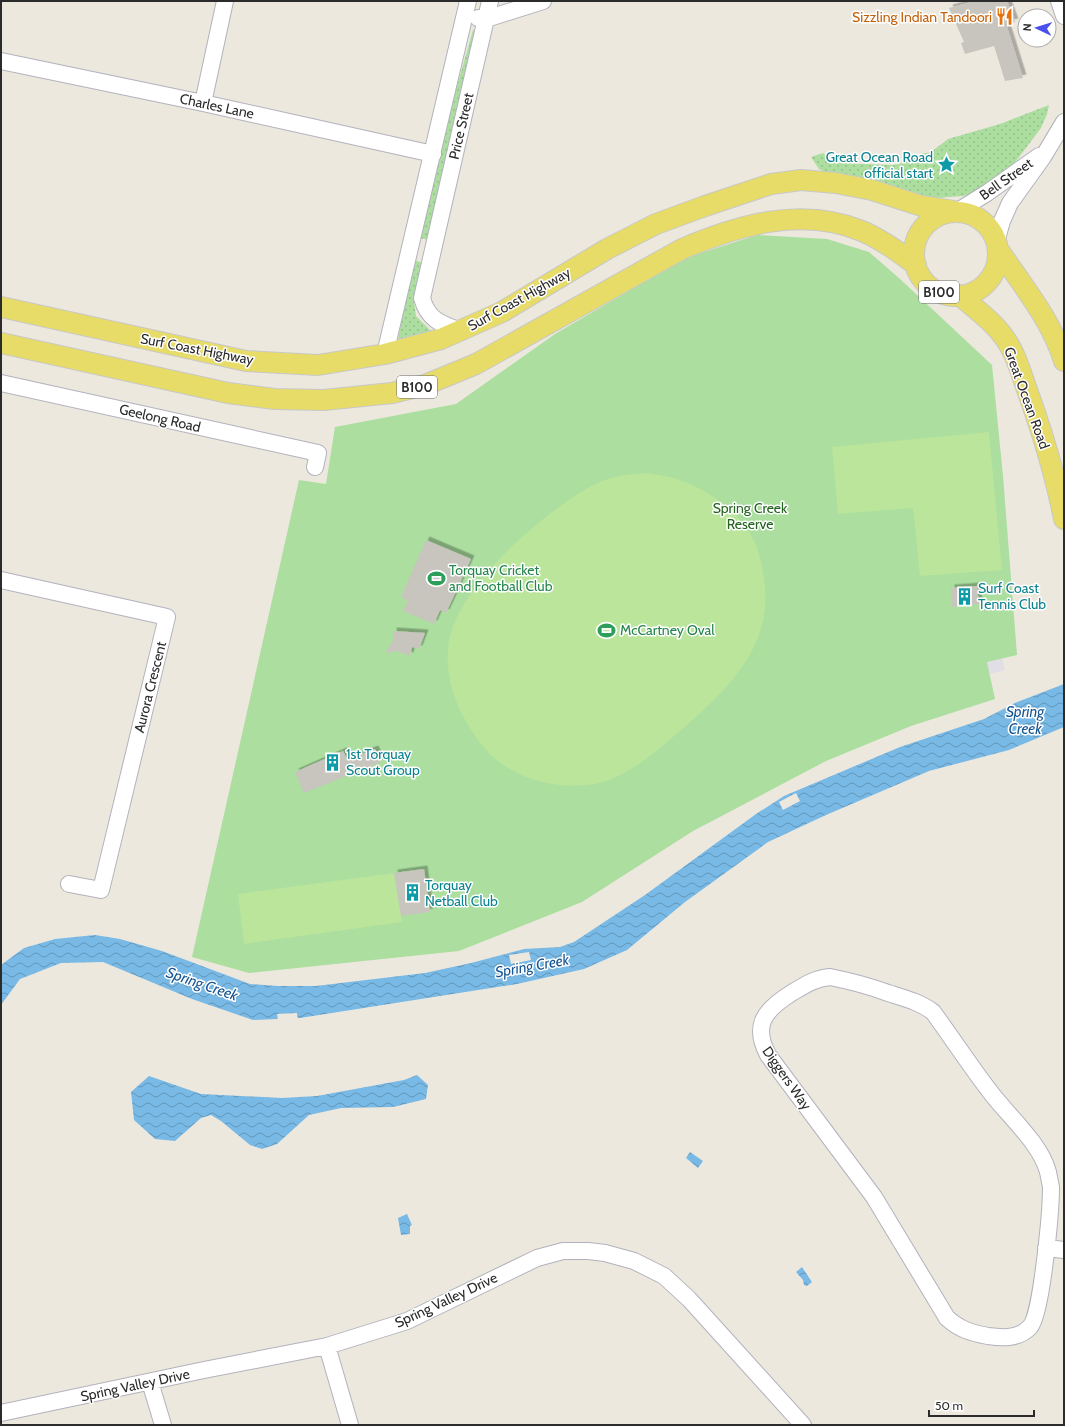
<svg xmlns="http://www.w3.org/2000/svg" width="1065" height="1426" font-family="Cabin,sans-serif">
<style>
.industrial{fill:#e1dee5}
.grass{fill:url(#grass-dots)}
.park{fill:#abde9f}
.pitch{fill:#bbe59b}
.water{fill:url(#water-waves)}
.pier{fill:#ece8de}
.building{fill:#c7c5be;filter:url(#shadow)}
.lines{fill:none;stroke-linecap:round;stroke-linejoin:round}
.minor-casing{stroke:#b2b2bd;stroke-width:18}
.major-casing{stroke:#c8c8c8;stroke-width:22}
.minor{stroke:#fff;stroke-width:16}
.major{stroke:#e7dc68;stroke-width:20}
.labels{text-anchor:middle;stroke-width:3;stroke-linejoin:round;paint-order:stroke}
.shield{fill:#fff;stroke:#6b6b6b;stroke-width:1}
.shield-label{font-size:13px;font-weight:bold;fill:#2b2b2b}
.food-label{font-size:14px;fill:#c56008;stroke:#fff;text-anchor:end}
.street-label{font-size:14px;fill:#2b2b2b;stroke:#fff}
.culture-label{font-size:14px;fill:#0d838f;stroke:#fff;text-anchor:start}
.park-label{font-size:14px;fill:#246320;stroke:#fff}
.leisure-label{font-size:14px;fill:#27864d;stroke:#fff;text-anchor:start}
.water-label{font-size:15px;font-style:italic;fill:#175693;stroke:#fff}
</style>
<defs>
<pattern id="grass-dots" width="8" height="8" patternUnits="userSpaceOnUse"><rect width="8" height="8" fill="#abde9f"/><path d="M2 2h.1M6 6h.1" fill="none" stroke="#93bf89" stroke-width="1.8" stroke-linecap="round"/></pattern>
<pattern id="water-waves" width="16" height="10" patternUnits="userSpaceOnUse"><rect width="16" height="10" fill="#79b9e6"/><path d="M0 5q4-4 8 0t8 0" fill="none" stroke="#6397bb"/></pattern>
<filter id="shadow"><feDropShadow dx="3.5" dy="-3.5" stdDeviation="0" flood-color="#0004"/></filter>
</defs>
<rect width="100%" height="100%" fill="#ece8de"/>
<path class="industrial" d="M1002 658 1005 670 990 674 987 662Z"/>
<path class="grass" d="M473 30 479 31 430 240 418 238 448 118Z
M1049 105 1047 114 1041 128 1013 165 974 193 963 196 936 198 923 196 846 176 825 172 819 169 811 157 823 153 832 160 837 163 893 165 899 164 920 154 931 152 948 139 1000 124Z
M414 260 423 263 414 302 416 316 431 331 398 339Z"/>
<path class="park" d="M757 235 827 239 869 252 900 279 992 365 1003 476 1017 655 987 662 995 699 911 726 826 761 693 831 582 902 459 951 249 973 192 957 299 480 326 484 335 427 456 404 555 334 685 258Z"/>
<path class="pitch" d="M989 432 1002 570 920 576 913 508 838 514 832 447Z
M646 473C654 474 662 475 670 477 700 485 736 507 751 535 757 546 761 559 763 572 766 589 767 607 762 625 751 670 707 708 673 737 652 755 627 776 599 783 571 789 541 785 515 772 491 760 475 739 463 716 450 692 444 664 450 636 463 587 521 534 562 505 576 495 591 484 608 479 620 475 633 474 646 473Z
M394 873 402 922 244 944 238 894Z"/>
<path class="water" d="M1064 684V727L1009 750 929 771 826 815 768 842 685 902 627 950 584 969 517 984 300 1018 253 1020 192 999 103 962 61 963 20 979 1 1005V965L24 948 55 939 95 935 120 939 162 951 250 984 278 986H316L425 973 471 963 524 949 560 947 574 942 645 895 756 814 784 796 900 747 984 719 1015 703Z
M417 1075 428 1085 426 1099 393 1107 341 1108 309 1115 277 1144 262 1149 250 1145 221 1121 211 1115 201 1118 175 1141 155 1139 134 1120 131 1092 149 1076 201 1094 282 1098 317 1096 404 1080Z
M690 1152 703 1161 698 1168 686 1158Z
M407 1214 412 1225 410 1226V1234L401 1235 398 1218Z
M802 1267 812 1282 807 1286 804 1285 803 1280 796 1272Z"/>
<path class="pier" d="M796 793 800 801 783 810 779 802Z
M529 952 531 960 511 964 509 955Z
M297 1013 298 1020 278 1021 277 1014Z"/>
<path class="building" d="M975 1H1007L1015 22 1006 24 1023 78 1005 81 994 46 965 54 961 43 964 42 949 8Z
M426 540 471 559 446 613 440 610 434 624 403 611 408 600 401 597Z
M977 586 979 604 952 607 951 588Z
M393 631 425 633 419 649 412 647 410 656 397 651 385 653 394 639Z
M375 749 381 762 304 793 295 772 343 751 347 759Z
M424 869 430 912 401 916 394 873Z"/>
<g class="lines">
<defs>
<path id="minor" d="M1059 1 1064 16
M478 18 486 19 543 1
M1 61 203 103 433 154
M203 103 225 1
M958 211 987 193 1039 156
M996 242 1002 221 1010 203 1043 157 1064 122
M461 331C441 324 428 320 422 298L490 1
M385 354 468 1
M1 383 318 453 315 467
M1 580 167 617 101 890 69 884
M830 977C850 981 869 986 888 993 904 998 920 1002 933 1012 952 1038 969 1064 988 1089 1006 1114 1040 1142 1048 1172 1049 1177 1050 1182 1051 1187 1051 1209 1042 1314 1030 1327 1019 1339 1003 1338 988 1336 971 1333 959 1329 947 1318L874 1197 768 1055C752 1025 765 1010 790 994 805 985 813 979 830 977Z
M1046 1248 1064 1250
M327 1346 350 1425
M150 1382 163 1425
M1 1413 204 1370 327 1346 407 1321 537 1258 563 1251H588L605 1253 634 1261 664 1276 689 1299 803 1425"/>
<path id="major" d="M914 254a42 42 0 1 1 84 0a42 42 0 1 1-84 0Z
M998 249C1022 285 1051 319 1064 361
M959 295C973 307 989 318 1000 332 1013 347 1019 366 1025 384 1041 428 1055 473 1064 519
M1 307 246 361 318 365 385 354 441 339 502 312 607 249 656 224 705 206 771 184 801 180 836 183 872 190 922 206 954 211
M1 343 228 393 275 399 324 400 392 393 425 385 476 364 682 249C738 225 802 206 862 231 881 239 899 252 916 265"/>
</defs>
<use href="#minor" class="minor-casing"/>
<use href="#major" class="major-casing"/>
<use href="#minor" class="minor"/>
<use href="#major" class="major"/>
</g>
<defs>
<symbol id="restaurant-bare" viewBox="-9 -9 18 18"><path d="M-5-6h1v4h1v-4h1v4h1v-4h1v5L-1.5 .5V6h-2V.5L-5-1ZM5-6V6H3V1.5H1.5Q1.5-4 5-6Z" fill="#e8710a" stroke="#fff" stroke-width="2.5" paint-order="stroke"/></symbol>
<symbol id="sight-bare" viewBox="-9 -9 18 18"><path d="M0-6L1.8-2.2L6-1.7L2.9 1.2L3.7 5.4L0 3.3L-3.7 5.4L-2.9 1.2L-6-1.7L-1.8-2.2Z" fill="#0f9aa8" stroke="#fff" stroke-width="2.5" paint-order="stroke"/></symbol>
<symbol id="stadium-bare" viewBox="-9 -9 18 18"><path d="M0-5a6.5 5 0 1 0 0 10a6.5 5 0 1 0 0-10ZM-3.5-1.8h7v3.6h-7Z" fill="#2e9e5b" stroke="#fff" stroke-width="2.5" paint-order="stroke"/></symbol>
<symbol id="building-bare" viewBox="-9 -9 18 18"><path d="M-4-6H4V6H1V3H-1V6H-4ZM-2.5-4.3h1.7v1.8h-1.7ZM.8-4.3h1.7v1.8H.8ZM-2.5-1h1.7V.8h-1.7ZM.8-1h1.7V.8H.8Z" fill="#0f9aa8" stroke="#fff" stroke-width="2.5" paint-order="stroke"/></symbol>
</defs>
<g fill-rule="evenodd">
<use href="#restaurant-bare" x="992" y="4" width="25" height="25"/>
<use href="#sight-bare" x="934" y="152" width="25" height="25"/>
<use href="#stadium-bare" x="424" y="566" width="25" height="25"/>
<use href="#building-bare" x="952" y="584" width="25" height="25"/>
<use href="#stadium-bare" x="594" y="618" width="25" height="25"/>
<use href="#building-bare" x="320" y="750" width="25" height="25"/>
<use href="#building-bare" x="400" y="880" width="25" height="25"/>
</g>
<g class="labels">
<g class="shield">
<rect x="919" y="281" width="40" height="22" rx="3"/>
<rect x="397" y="376" width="40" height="22" rx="3"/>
</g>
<g class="shield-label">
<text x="939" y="297">B100</text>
<text x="417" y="392">B100</text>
</g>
<g class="food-label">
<text x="992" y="22">Sizzling Indian Tandoori</text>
</g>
<g class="street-label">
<text transform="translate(217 106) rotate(12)" y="5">Charles Lane</text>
<text transform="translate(461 126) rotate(-77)" y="5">Price Street</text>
<text transform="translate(1006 179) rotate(-35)" y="5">Bell Street</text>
<text transform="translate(519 299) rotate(-29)" y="5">Surf Coast Highway</text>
<text transform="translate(197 349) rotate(11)" y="5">Surf Coast Highway</text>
<text transform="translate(1027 398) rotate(70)" y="5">Great Ocean Road</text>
<text transform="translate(160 418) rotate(13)" y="5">Geelong Road</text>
<text transform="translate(150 687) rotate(-76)" y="5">Aurora Crescent</text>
<text transform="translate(787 1078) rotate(55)" y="5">Diggers Way</text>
<text transform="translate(446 1300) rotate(-25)" y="5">Spring Valley Drive</text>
<text transform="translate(135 1385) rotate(-12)" y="5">Spring Valley Drive</text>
</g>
<g class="culture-label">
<text x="933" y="162" text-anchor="end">Great Ocean Road<tspan x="933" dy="16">official start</tspan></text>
<text x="978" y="593">Surf Coast<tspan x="978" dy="16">Tennis Club</tspan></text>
<text x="346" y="759">1st Torquay<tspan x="346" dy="16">Scout Group</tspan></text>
<text x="425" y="890">Torquay<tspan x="425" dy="16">Netball Club</tspan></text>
</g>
<g class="park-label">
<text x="750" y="513">Spring Creek<tspan x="750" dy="16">Reserve</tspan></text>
</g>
<g class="leisure-label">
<text x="449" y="575">Torquay Cricket<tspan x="449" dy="16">and Football Club</tspan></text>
<text x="620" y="635">McCartney Oval</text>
</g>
<g class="water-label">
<text x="1025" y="717">Spring<tspan x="1025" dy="17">Creek</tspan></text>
<text transform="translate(532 966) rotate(-10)" y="5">Spring Creek</text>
<text transform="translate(202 984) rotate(19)" y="5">Spring Creek</text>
</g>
</g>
<rect width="1065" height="1426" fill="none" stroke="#2b2b2b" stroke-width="4"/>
<g transform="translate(1037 28) rotate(274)"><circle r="19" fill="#ffffff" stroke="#aaaaaa"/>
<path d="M0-3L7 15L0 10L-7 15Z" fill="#4a50ed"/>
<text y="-6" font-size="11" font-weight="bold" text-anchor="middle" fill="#2b2b2b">N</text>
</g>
<path d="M929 1410v6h105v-6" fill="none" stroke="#2b2b2b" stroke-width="2"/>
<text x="935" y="1410" font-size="12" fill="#2b2b2b" stroke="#ffffff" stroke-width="3" paint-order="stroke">50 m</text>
</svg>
